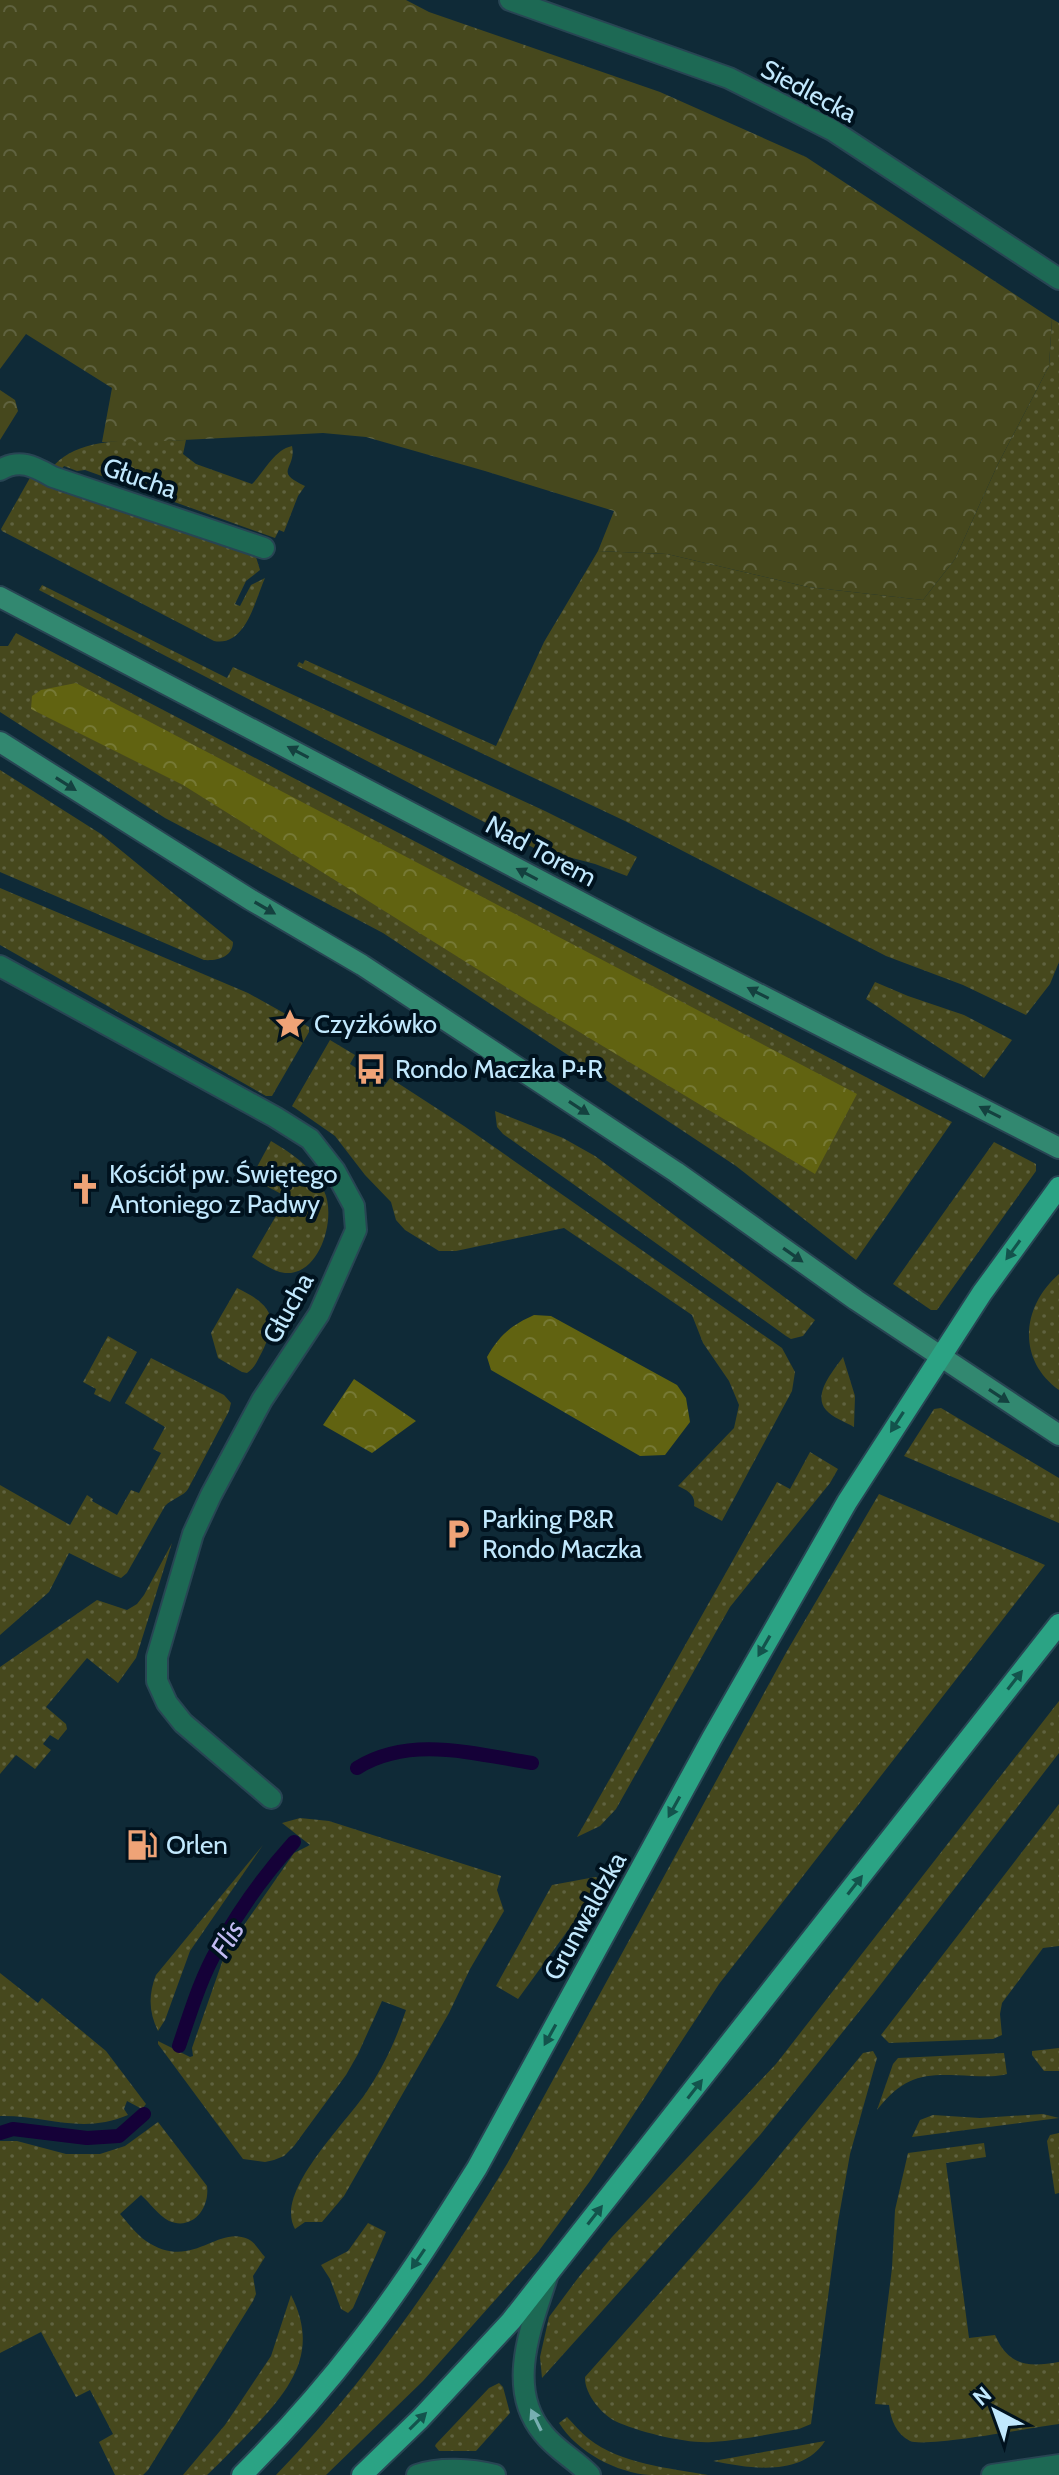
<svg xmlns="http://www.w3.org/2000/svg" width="1059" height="2475" font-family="Cabin,sans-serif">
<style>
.grass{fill:url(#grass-dots)}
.forest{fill:url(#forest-crowns)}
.park{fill:url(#park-crowns)}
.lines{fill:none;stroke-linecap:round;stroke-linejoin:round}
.stream{stroke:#150138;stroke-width:14}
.minor-casing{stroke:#284553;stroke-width:24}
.tertiary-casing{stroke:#284553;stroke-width:24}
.secondary-casing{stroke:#284553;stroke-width:24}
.primary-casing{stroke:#284553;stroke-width:24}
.minor{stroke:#1d6954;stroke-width:20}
.tertiary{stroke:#1d6954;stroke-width:20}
.secondary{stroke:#328870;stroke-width:20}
.primary{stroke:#2ba384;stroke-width:20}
.oneway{fill:#14413f}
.oneway2{fill:#13534c}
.oneway3{fill:#77afb1}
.labels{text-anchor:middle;stroke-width:8;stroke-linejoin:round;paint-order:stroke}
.street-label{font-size:26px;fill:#c1e8fd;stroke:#00121e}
.poi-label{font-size:26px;fill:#c1e8fd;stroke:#00121e;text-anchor:start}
.water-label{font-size:28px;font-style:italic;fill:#c2bbf2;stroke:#00121e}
</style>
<defs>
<pattern id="grass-dots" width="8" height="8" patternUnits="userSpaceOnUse" patternTransform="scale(2)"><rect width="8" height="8" fill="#46481d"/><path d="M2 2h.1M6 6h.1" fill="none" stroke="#5f623f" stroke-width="1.8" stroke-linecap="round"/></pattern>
<pattern id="forest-crowns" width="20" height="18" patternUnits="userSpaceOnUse" patternTransform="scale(2)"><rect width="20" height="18" fill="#616311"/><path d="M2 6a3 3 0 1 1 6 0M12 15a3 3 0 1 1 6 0" fill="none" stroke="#767935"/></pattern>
<pattern id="park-crowns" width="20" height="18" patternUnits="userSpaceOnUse" patternTransform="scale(2)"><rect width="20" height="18" fill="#46481d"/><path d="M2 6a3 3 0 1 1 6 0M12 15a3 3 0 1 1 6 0" fill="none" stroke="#5f623f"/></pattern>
</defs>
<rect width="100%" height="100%" fill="#0f2a37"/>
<path class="grass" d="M1052 319 1059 323V962L1050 984 1026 1015 963 985 886 956 625 821 297 666 299 662 303 664 305 660 496 746 544 642 598 551 667 554 808 587 923 600 955 559 997 466 1049 366Z
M186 440 183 454 196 464 252 484C265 471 274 450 292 446 297 469 272 471 305 486L298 496 284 532 279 530 275 538 85 470 77 471 64 466 60 472 51 469C79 432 145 442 186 440Z
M31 476 46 486 256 557 260 570 246 581 235 604 240 606 251 585 265 578C255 600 246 647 214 641L2 531 1 529Z
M42 585 227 678 233 667 545 811 637 857 627 876 595 864 534 848 39 590Z
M16 633 952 1122 856 1260 736 1166 383 933 165 818 0 712V646H8Z
M0 770 101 834 233 942C233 957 217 961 204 960L0 872Z
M0 888 248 993 309 1027V1032L272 1096H266L0 945Z
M875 982 908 996 964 1015 1012 1040 984 1078 866 999Z
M330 1040 355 1055 350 1064 384 1086 390 1078 464 1126 782 1348 795 1372 792 1391 722 1521 694 1506C696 1495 687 1490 678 1486L734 1428 739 1405 729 1381 703 1343 692 1315 564 1228 456 1251H439L405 1230 396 1220 391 1202 365 1175 335 1136 292 1106Z
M495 1111 563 1138 595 1156 815 1320 803 1336 791 1339 786 1336 503 1134 497 1127Z
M271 1141C293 1154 313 1168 324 1191 337 1217 320 1276 285 1273 274 1272 262 1263 252 1257L287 1197 251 1178Z
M994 1142 1036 1164V1171L937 1310H931L893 1284Z
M1059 1274V1390C1016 1359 1022 1306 1059 1274Z
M237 1288C272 1305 279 1317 262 1352 257 1361 255 1368 247 1373L242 1372 218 1358 211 1333Z
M108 1336 137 1352 110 1402 94 1394 96 1389 83 1382Z
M843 1357 855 1396 854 1427C845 1422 832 1417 826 1410 812 1394 834 1370 843 1357Z
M151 1358 224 1395 231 1403 229 1411 188 1489C184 1496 171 1499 165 1506L127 1573 121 1578 116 1576 69 1553 49 1592 0 1635V1485L70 1525 87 1495 93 1499 92 1501 117 1515 131 1490 139 1493 161 1453 153 1449 165 1427 125 1403Z
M941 1408 1059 1478V1523L904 1456 934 1409Z
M810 1452 838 1469 830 1483 730 1607 616 1809 600 1826 577 1837 777 1482 790 1489Z
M879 1494 1045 1565 719 1984 590 2181 538 2252 423 2381 326 2475H276C367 2381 440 2275 507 2164L787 1651Z
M172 1543 136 1658 118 1683 87 1658 46 1707 66 1724 67 1729 58 1740 50 1735 43 1744 51 1750 35 1769 16 1755 0 1774V1667L97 1600 127 1610 137 1604 144 1595Z
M1059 1701V1753L874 1993 760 2135 542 2378 540 2357 549 2317 578 2278 612 2237 776 2064Z
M1059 1804V1946L1043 1948 1002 2003 1000 2014 1002 2035 993 2039 889 2043 881 2035Z
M300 1818 329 1821 501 1876 497 1890 504 1911 470 1969 449 2013 344 2196 322 2222H305L295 2229C273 2191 350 2120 369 2088 385 2064 397 2037 406 2010L382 2001 358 2054 346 2075 294 2146 284 2156 274 2160 265 2162 243 2159 158 2044V2041L190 2057 193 2056 192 2048 226 1951 294 1853 310 1845 282 1823Z
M263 1845 190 1951 165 2020 158 2031C149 2013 148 1995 156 1975Z
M595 1877 601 1879 598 1889 518 1999 496 1986 552 1885Z
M0 1973 38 2003 42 1998 106 2051 146 2104 142 2109 127 2101 124 2109 128 2115C81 2135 47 2115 0 2116Z
M1059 2048V2071H1044L1032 2055V2051Z
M873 2051 877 2058 850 2154 838 2222 811 2424 799 2429C770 2434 741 2440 712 2442 687 2444 638 2432 615 2421 601 2414 584 2393 585 2377L756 2184 863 2053Z
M1004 2053 1007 2074 1003 2075C993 2077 982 2076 972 2076 927 2074 907 2072 877 2110L893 2064 898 2058Z
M1043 2114 1059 2118 912 2137 920 2120 933 2115 980 2118Z
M158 2122 207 2186C210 2208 193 2231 169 2221 158 2215 150 2203 141 2195L120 2214C128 2223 136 2234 146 2241 192 2272 216 2225 248 2239 255 2242 260 2252 265 2257L253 2276 256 2294 253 2301 148 2470 143 2475H115L99 2442 113 2434 90 2390 76 2397 41 2332 0 2353V2141H17L66 2154H100L125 2146Z
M1059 2133V2193L1055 2194 1047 2141 1050 2135Z
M984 2143 986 2157 946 2163 969 2338 995 2335C1009 2367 1029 2367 1059 2362V2424C1035 2427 926 2448 910 2441 896 2434 891 2420 889 2405L875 2404 892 2268 895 2210 908 2153Z
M368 2223 386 2232 353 2308 348 2313 341 2309 330 2279 321 2265 348 2251Z
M291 2295C318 2348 295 2383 259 2422 242 2440 225 2458 207 2475H183L225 2425 271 2356Z
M499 2383 503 2387 510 2413 476 2451H439L435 2446 436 2444 489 2388Z
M567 2417C574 2424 580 2432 589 2439 621 2464 669 2468 708 2475 689 2475 669 2475 650 2475 617 2473 577 2452 559 2423Z
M825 2441C803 2475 756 2470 713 2461Z"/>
<path class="forest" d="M76 683 857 1094 815 1174 533 1004 183 785 31 709 32 696 41 690Z
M534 1315 551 1316 677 1385 686 1398 690 1422 665 1455 640 1456 491 1370 487 1357C500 1335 510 1326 534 1315Z
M354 1379 416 1421 372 1453 323 1425Z"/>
<path class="park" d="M0 0H406L429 12 660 92 806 157 1052 319 1049 366 997 466 955 559 923 600 808 587 667 554 598 551 614 511 485 471 366 437 323 433 164 441 102 442 112 388 26 334 0 369Z
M0 390 15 400 18 411 0 440Z"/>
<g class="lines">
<path class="stream" d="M357 1768C410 1735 474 1754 532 1763
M179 2046C190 2014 200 1979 218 1948 238 1912 266 1873 294 1842
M0 2133 13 2129 87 2138 119 2136 144 2114"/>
<defs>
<path id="minor" d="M510 0 729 78 832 130 1059 279
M0 470C20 458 35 467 53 477L264 548
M0 966 275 1117 310 1139 335 1171 354 1206 356 1230 319 1314 262 1400 211 1495 193 1534 157 1657V1681L167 1703 183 1723 271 1798"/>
<path id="tertiary" d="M547 2277C532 2325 505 2388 543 2433 556 2450 576 2460 590 2475
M417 2475C440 2467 471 2469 495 2475
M992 2475 1059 2465"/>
<path id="secondary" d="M0 597 653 940 1059 1148
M0 742 251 900 362 965 676 1172 856 1300 1059 1435"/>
<path id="primary" d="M242 2475C284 2433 324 2388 360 2341 403 2286 440 2227 477 2168L712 1738 847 1502 982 1293 1059 1187
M362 2475 420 2419 511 2321 1059 1624"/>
</defs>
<use href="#minor" class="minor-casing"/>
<use href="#tertiary" class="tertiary-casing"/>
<use href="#secondary" class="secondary-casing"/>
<use href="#primary" class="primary-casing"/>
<use href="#minor" class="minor"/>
<use href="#tertiary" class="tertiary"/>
<use href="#secondary" class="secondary"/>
<use href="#primary" class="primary"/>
</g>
<defs><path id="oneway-solid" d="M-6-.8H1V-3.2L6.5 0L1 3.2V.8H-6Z" transform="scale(2)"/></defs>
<g class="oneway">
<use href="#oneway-solid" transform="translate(298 752) rotate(-152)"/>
<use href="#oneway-solid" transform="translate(66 784) rotate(32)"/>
<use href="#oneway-solid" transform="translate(527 874) rotate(-152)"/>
<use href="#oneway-solid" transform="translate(265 908) rotate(30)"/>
<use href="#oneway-solid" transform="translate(758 993) rotate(-153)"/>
<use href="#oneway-solid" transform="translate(579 1108) rotate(33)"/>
<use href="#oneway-solid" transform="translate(990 1112) rotate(-153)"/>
<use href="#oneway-solid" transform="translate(793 1255) rotate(35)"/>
<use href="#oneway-solid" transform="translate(999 1396) rotate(33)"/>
</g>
<g class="oneway2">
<use href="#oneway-solid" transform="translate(1013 1250) rotate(126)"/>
<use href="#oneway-solid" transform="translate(897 1422) rotate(123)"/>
<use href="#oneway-solid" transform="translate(764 1646) rotate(120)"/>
<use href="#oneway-solid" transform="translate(1015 1680) rotate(-52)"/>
<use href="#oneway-solid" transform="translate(674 1807) rotate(119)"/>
<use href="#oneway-solid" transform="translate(855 1885) rotate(-52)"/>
<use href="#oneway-solid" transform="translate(550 2035) rotate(119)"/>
<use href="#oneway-solid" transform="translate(695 2089) rotate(-52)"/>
<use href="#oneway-solid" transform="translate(595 2215) rotate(-52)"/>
<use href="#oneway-solid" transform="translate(418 2259) rotate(124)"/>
<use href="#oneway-solid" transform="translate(418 2421) rotate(-45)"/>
</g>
<use class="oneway3" href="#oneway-solid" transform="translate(536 2420) rotate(-116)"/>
<defs>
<symbol id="sight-bare" viewBox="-9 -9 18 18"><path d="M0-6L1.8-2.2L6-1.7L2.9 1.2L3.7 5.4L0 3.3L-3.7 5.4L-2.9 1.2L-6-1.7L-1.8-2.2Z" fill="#efa377" stroke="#00121e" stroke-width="2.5" paint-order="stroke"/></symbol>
<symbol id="bus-bare" viewBox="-9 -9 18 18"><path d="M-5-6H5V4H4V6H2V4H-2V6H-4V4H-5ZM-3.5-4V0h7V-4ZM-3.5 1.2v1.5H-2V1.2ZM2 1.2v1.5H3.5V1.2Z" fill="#efa377" stroke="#00121e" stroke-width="2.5" paint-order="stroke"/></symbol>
<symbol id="church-bare" viewBox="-9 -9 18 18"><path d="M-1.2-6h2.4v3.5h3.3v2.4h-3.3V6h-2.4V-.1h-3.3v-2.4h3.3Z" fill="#efa377" stroke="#00121e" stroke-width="2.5" paint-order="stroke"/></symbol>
<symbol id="parking-bare" viewBox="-9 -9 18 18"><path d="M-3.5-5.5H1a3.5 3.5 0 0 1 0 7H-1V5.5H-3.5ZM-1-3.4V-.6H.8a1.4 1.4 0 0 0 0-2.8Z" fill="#efa377" stroke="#00121e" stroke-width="2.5" paint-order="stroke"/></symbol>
<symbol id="fuel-bare" viewBox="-9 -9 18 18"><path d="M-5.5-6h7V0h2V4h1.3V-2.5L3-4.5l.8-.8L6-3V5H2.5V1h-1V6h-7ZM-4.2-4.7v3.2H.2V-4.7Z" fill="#efa377" stroke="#00121e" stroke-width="2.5" paint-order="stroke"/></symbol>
</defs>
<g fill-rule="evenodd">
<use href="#sight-bare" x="268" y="1002" width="44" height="44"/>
<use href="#bus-bare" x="349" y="1047" width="44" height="44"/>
<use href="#church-bare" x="63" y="1167" width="44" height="44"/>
<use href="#parking-bare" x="436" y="1512" width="44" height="44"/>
<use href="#fuel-bare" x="120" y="1823" width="44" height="44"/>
</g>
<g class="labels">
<g class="street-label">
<text transform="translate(809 91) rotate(28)" y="9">Siedlecka</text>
<text transform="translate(140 478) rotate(19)" y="9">Głucha</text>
<text transform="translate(541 851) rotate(28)" y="9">Nad Torem</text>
<text transform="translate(288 1308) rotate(-61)" y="9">Głucha</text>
<text transform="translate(585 1916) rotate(-61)" y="9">Grunwaldzka</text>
</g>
<g class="poi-label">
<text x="314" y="1033">Czyżkówko</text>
<text x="395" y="1078">Rondo Maczka P+R</text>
<text x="109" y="1183">Kościół pw. Świętego<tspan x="109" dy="30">Antoniego z Padwy</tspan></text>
<text x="482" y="1528">Parking P&amp;R<tspan x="482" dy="30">Rondo Maczka</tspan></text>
<text x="166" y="1854">Orlen</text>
</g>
<g class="water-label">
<text transform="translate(227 1939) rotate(-59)" y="10">Flis</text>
</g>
</g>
<g transform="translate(995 2411) rotate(319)" stroke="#00121e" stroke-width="6" paint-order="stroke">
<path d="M0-6L14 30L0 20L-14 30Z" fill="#c1e8fd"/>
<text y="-12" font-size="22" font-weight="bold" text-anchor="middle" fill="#c1e8fd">N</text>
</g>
</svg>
